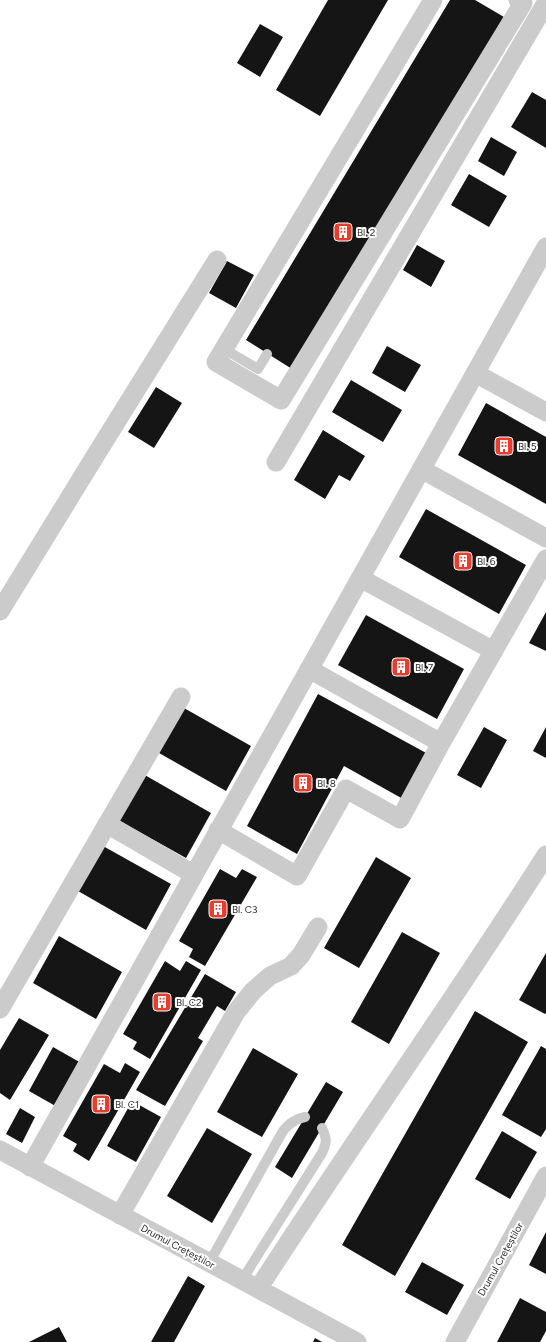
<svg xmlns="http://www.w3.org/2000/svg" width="546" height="1342" font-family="Figtree,sans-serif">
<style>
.building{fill:#151515}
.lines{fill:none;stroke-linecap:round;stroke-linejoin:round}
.lane{stroke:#cbcbcb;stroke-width:10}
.street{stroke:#cbcbcb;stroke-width:19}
.labels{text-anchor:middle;stroke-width:4;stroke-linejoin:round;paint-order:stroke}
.poi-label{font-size:10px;fill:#2e2e2e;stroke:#fff;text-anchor:start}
.street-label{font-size:10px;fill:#2e2e2e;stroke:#fff}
</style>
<rect width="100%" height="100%" fill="#fff"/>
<path class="building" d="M328 0H388L320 116 276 90Z
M450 0H475L504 17 292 369 246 340Z
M260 24 283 37 260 77 237 63Z
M532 92 546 100V148L511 127Z
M491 137 517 152 504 176 478 161Z
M469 174 507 196 489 227 451 205Z
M417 245 445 261 431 287 403 270Z
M227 261 254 275 236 308 209 293Z
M387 346 421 365 405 392 372 373Z
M351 380 402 410 383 442 332 412Z
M156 387 182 403 154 448 128 432Z
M486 403 546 437V504L458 455Z
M323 430 365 456 350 481 339 475 325 499 294 480Z
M426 509 526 565 499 614 399 557Z
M546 612V651L529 643Z
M366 615 464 669 437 719 338 665Z
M318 694 428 754 403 799 344 766 297 854 247 826Z
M184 708 251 746 226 791 159 753Z
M484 727 507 740 481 788 457 775Z
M546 727V758L533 751Z
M143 774 211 813 186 858 118 820Z
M103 846 171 884 146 930 78 891Z
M376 857 411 878 359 968 324 948Z
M220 869 236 878 242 869 257 877 205 966 189 957 193 949 179 941Z
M402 932 440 953 389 1044 351 1022Z
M59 936 122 972 96 1019 33 983Z
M546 953V1013L545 1014 519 1000Z
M165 961 180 971 186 961 201 970 150 1059 133 1049 137 1042 123 1034Z
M205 974 236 992 225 1011 217 1006 198 1038 203 1041 165 1106 136 1090Z
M475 1011 528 1042 395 1276 342 1245Z
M19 1018 49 1035 10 1100 0 1093V1050Z
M541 1046 546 1049V1129L541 1137 502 1115Z
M53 1047 83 1064 59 1108 29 1091Z
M253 1048 298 1074 262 1137 217 1112Z
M125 1063 140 1072 89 1161 73 1151 77 1144 63 1136 104 1064 120 1073Z
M326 1082 343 1092 292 1178 275 1167Z
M132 1101 161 1117 136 1162 107 1146Z
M20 1108 35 1117 22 1143 6 1134Z
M207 1128 252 1154 212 1223 167 1196Z
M502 1131 537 1152 510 1199 475 1179Z
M546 1232V1274L529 1265Z
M422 1262 464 1285 447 1315 405 1292Z
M188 1276 205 1286 174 1342H151Z
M520 1298 546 1312V1331L540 1342H497Z
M59 1327 67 1342H29Z
M315 1338 322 1342H313Z"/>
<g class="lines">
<path class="lane" d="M224 349 258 369 267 354
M209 1263 283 1131C290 1123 295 1119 305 1117
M242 1280 322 1153C327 1142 327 1139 322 1128"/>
<path class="street" d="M433 0 216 362 281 400 523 3 518 0
M475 373 546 412
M276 462 546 3
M421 469 546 538
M360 578 494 651
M0 611 97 453 217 260
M309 669 441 743 546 559
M107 824 193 874
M218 830 297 876 346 789 400 819 441 743
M0 1009 181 697
M0 1150 357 1342
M30 1167 546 247
M120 1215 236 1012 253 991 270 976 291 966 301 955 318 927
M258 1289C352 1143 453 1002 546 855
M455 1342 546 1176"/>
</g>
<defs>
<symbol id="building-square" viewBox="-11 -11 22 22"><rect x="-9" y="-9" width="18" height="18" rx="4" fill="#eb3c2b" stroke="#fff"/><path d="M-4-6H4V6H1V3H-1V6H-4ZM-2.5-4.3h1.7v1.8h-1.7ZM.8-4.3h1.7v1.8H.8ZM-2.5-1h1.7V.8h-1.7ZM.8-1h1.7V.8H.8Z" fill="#fff"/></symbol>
</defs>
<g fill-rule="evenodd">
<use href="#building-square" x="332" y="221" width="22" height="22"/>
<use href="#building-square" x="493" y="435" width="22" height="22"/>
<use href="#building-square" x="452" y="550" width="22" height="22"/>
<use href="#building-square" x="390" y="656" width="22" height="22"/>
<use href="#building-square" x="292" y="772" width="22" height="22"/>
<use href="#building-square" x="207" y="898" width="22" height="22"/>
<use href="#building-square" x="151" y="991" width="22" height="22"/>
<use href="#building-square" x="90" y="1093" width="22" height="22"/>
</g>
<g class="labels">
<g class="poi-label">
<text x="357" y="236">Bl. 2</text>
<text x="518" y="450">Bl. 5</text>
<text x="477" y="565">Bl. 6</text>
<text x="415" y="671">Bl. 7</text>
<text x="317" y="787">Bl. 8</text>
<text x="232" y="913">Bl. C3</text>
<text x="176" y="1006">Bl. C2</text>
<text x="115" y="1108">Bl. C1</text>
</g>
<g class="street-label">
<text transform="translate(178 1246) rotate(28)" y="4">Drumul Crețeștilor</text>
<text transform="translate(500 1259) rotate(-61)" y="4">Drumul Crețeștilor</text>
</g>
</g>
</svg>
